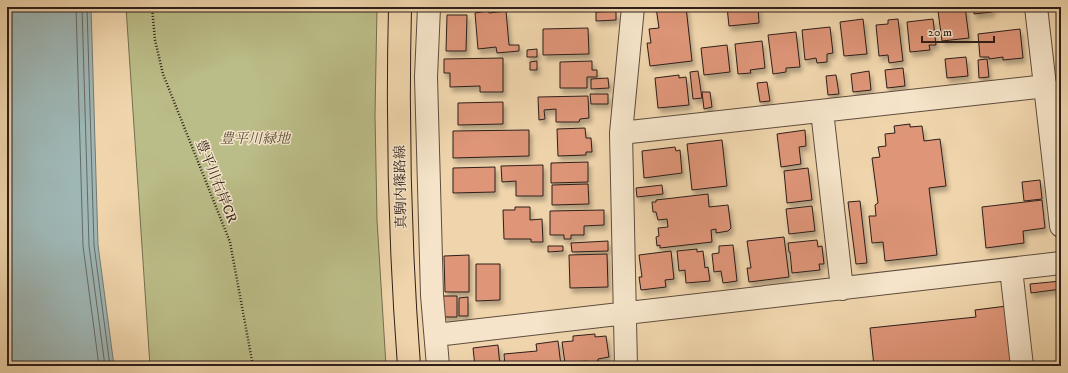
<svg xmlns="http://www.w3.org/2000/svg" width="1068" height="373" font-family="'IM FELL DW Pica','Noto Serif JP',serif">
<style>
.green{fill:#bbbd88;stroke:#746e50}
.water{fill:#9eb6b4;stroke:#717a76}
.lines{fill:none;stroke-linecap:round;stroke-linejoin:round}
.shore{stroke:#666a66;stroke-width:1}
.building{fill:#de9578;stroke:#2d1f19;filter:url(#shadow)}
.minor-casing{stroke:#5e4c3e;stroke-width:24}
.major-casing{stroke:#2d1f19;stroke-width:24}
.path{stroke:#2d1f19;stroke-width:2.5;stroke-dasharray:1 2;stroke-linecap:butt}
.minor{stroke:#f5e4c9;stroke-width:22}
.major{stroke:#f0d5ac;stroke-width:22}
.labels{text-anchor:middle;stroke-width:3;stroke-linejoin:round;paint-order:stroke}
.park-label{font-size:14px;font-style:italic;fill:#584e3a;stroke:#f5e4c9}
.street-label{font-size:14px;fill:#2d1f19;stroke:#f5e4c9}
</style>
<defs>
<filter id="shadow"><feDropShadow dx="2.5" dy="4.5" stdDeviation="2" flood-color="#0004"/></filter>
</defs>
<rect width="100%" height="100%" fill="#f0d5ac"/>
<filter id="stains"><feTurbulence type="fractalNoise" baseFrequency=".005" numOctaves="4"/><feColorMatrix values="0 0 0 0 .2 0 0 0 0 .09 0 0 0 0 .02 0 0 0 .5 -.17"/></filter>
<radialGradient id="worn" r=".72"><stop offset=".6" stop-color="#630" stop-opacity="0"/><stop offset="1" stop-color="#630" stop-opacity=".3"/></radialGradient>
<path class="green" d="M126 7H377L375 115 377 220 386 366H150Z"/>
<path class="water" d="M7 7H91L98 245 114 366H7Z"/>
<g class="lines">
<path class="shore" d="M76 7 83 246 99 366
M82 7 89 246 105 366
M87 7 94 245 110 366"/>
</g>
<path class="building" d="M656 7H686L692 61 650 66 647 43H651L649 29 659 28Z
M727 7H758L759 23 729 26Z
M965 7 969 38 942 41 938 11Z
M974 7H995H992V12L974 14Z
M488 11 489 13 506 11 509 45H519V51L497 53 496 47 478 49 475 13Z
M616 11V20L596 21V12Z
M447 15H467L466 51H446Z
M863 19 867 54 844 56 840 22Z
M898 19 903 61 889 63 888 55 879 56 876 25 888 24V20Z
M933 19 936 45H929L930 50 910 52 907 22Z
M830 27 833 53 827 54V62L817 63 816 58 805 60 802 30Z
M588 28 589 54 543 55V29Z
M1020 29 1023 58 1003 60V57L989 59V57H980L978 34Z
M796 32 800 67 786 68V72L773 74 768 35Z
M762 41 765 68 750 70 751 73 738 74 735 44Z
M727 45 730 72 704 75 701 48Z
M537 49V57H527V50Z
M966 57 968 76 947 78 945 59Z
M503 58V92H480V86L450 87V73H444V59Z
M987 59 989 77 979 78 978 60Z
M537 61V70H530V62Z
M592 61V70H597V77H587V88H560V62Z
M903 68 905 86 887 88 885 70Z
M698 71 702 98 693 99 690 72Z
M869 71 871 90 853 92 851 74Z
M679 75V78L686 77 689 105 658 108 655 78Z
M836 75 839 94 828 95 826 76Z
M608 78 609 88 591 89V79Z
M767 82 770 101 760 102 757 83Z
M702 92H710L712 107 704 109Z
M590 94H608V104H591Z
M588 96 589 118 580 119 579 122H556V109L544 110 545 119 539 120 538 97Z
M503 102V124L458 125V103Z
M910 124V127L922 126 924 141 940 139 946 186 929 188 937 255 885 261 883 242 872 243 869 216H876L875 205 878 203 872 158 880 157 878 147 886 146 885 134 895 133 894 126Z
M585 128 586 138H591L592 152H586V155L558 156 557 129Z
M529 130V156L453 158V131Z
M805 130 806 146 799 147 801 164 781 167 777 134Z
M722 140 727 186 692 190 687 144Z
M675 147 676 151 680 150 682 173 644 178 642 151Z
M588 162V182L551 183V163Z
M543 165V196H516V181L502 182 501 166Z
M495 167V192L453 193V168Z
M808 168 812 200 787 203 784 171Z
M1040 180 1042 199 1024 201 1022 182Z
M588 184 589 204 552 205V185Z
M662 185 663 194 637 197 636 188Z
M708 194 709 207 728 205 731 228 728 231 716 233V229L711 230 712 242 660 248V245L657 246 656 237 659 236 658 228 668 227 667 219 658 220 656 212H653L652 202H656V200Z
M1042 200 1045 228 1023 231 1024 243 986 248 982 207Z
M860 201 867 263 856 264 848 202Z
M812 206 815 231 789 234 786 209Z
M515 207H530V220L542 219 543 242H531V239H504L503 210H515Z
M604 210V225L584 226V235H571V239H564V235H550V211Z
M784 237 789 277 749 282 747 268H751L747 241Z
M817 240 818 247 822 246 824 264H819L820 270 792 273 790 252H789L788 243Z
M608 241V251L572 252 571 243Z
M733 245 737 281 723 283 721 271 714 272 712 254 719 253V246Z
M548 246H563V251L548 252Z
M697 249V252L703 251 705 268 708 267 710 281 686 283 685 270 679 271 677 251Z
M671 251 674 279 665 280 666 287 641 290 639 277H642L639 255Z
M607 254 608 287 570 288 569 255Z
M469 255V292H445L444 256Z
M476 264H500V300L476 301Z
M1061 281V289L1031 293 1030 284Z
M443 296H457V317H443Z
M468 297V316H459V298Z
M1007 306 1014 366H874L870 328 976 317 975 310Z
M595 334V337L606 336 609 357 598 359V361L587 363V361L565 363 562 342 573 341V336Z
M558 341 561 366H505L504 354 537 351 536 344Z
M498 345 500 366H475L473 348Z"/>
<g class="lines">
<defs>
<path id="minor" d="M429 7 426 77 432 295 438 366
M1036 7 1061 226
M822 111 842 289
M621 133 1046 86
M1011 269 1022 366
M436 335 1061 263
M626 366 621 133 633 7"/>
<path id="major" d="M400 7C397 127 400 247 409 366"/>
</defs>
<use href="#minor" class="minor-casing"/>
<use href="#major" class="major-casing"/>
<path class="path" d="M152 7 155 40 163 74 230 242 253 366"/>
<use href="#minor" class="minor"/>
<use href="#major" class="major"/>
</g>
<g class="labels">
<g class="park-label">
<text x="255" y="143">豊平川緑地</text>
</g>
<g class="street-label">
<text transform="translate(217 181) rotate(68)" y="5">豊平川右岸CR</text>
<text transform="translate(400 187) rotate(-91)" y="5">真駒内篠路線</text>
</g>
</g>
<rect width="1068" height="373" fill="none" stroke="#f0d5ac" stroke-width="24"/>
<rect x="8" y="8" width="1052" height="357" fill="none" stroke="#2d1f19" stroke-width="2"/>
<rect x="12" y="12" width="1044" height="349" fill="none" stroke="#2d1f19"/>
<path d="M922 36v6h72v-6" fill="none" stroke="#2d1f19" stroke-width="2"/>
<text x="928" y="36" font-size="12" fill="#2d1f19" stroke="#f5e4c9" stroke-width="3" paint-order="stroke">20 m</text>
<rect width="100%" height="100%" filter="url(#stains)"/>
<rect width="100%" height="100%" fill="url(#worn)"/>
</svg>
